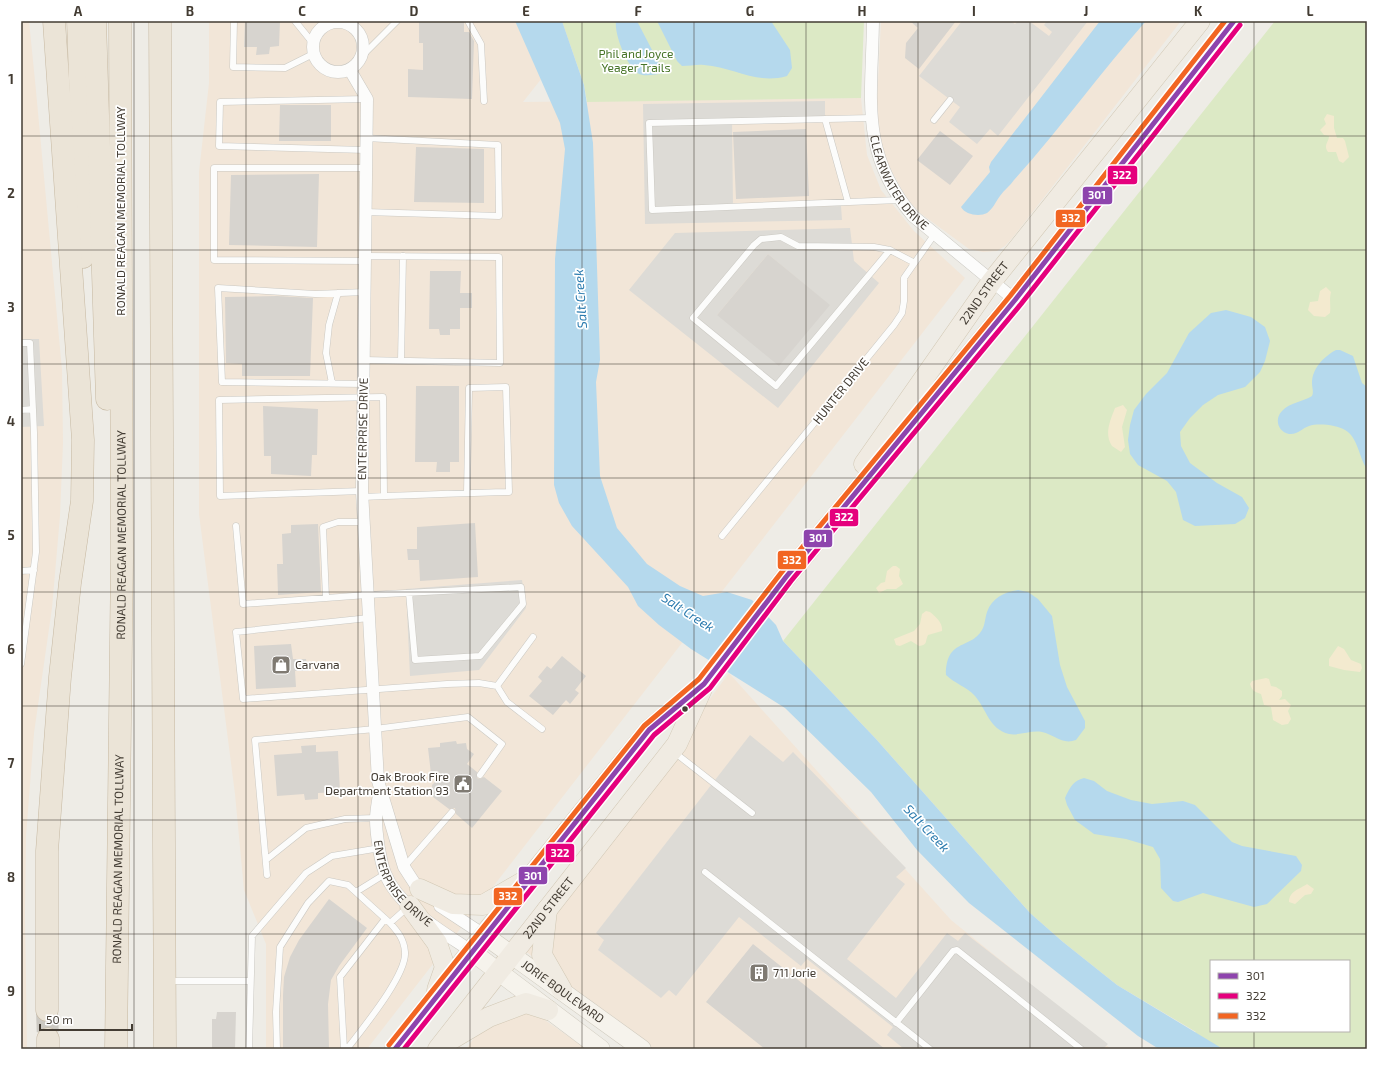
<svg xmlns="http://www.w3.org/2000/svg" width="1388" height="1070" font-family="'Exo 2',sans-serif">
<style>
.commercial{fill:#f2e6d8}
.green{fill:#dce9c5;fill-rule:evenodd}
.sand{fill:#f3eacf}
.parking{fill:#dddbd6;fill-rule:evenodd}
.water{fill:#b5d9ed}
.building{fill:#d7d4cf}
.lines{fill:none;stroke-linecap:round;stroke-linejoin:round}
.highway-tunnel{stroke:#ccc9c2;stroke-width:22;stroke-dasharray:22 11;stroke-linecap:butt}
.lane-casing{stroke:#cac8c2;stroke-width:7}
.street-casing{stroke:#cac8c2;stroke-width:13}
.secondary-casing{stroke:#cfcabe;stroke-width:19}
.primary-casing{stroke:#d1c7b3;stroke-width:21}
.highway-casing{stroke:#c6b8a1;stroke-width:23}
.lane{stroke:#fcfcfb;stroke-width:6}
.street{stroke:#fcfcfb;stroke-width:12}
.secondary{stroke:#f6f3ec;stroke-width:18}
.primary{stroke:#f0ebe2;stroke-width:20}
.highway{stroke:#ebe4d7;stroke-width:22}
.bus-1-casing{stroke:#fff;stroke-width:8}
.bus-2-casing{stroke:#fff;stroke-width:8}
.bus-3-casing{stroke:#fff;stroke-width:8}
.bus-1{stroke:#8e44ad;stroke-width:5}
.bus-2{stroke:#e5007d;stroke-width:5}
.bus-3{stroke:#f26522;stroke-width:5}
.grid{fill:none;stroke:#433c33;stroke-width:1;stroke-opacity:0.55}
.bus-dot{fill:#433c33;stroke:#fff;stroke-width:1.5}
.labels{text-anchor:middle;stroke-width:3.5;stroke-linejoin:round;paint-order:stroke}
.park-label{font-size:12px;fill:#477427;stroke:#fff}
.street-label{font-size:12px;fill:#433c33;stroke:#fff}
.poi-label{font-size:12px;fill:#433c33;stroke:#fff;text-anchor:start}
.water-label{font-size:13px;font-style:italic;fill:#2d7caf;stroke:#fff}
.line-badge{stroke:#fff;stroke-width:1.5}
.badge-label{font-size:11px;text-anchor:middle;font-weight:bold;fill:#fff}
.neatline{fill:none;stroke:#433c33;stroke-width:1.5}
.grid-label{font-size:13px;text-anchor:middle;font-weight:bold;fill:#433c33}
</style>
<rect width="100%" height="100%" fill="#eeece6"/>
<path class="commercial" d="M21 21H29L36 91 62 370 63 443 60 516 52 608 34 733 26 836 25 916 27 1049H21Z
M209 21H587L523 102 861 98 867 155 881 190 914 231 965 278 367 1049H266V944L244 890 235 794 199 514V172L209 83Z
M881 21H1181L1014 236 1005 246 997 251 983 252 969 249 920 213 907 199 886 161 878 135 877 102Z
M729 673 951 920 1111 1049H648L524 950Z
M516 1009 539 1016 587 1049H466L479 1031Z"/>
<path class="green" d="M562 21H864L861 98 587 102 584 85Z
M1275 21H1367V1049H1170L1196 1032 1117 985 1063 942 1030 913 876 739 783 641ZM1211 961H1349V1031H1211Z"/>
<path class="sand" d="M1327 114 1334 116V128L1337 138H1343L1345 141 1349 157 1343 163 1339 161 1336 152H1328C1323 145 1329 142 1329 136L1324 135 1320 130 1326 124 1324 119Z
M1326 287 1331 292C1329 300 1331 305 1330 313L1325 317 1314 316 1308 310 1310 302 1318 301 1320 291Z
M1123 405 1127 410 1122 427 1125 447 1121 452 1112 446C1104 434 1110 421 1115 408Z
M893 566H896L900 569 899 576 903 584 896 589H887L879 593 876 588 881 583 885 582 887 571Z
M926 611 930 612C936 617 943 623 942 631L928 635C925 641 928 645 919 646L911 641 900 646 896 645 894 639 914 631 920 624 922 614Z
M1338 646 1344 649 1351 660 1361 664 1362 668 1360 672 1344 670 1329 666V659Z
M1266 678 1269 679 1271 686 1276 687 1282 691V696L1279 700 1285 699 1291 705 1288 711 1291 719 1288 724 1282 725 1273 720 1271 707 1264 705 1261 694C1255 692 1252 691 1250 684L1252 681Z
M1307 884 1314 889 1311 894 1305 895 1295 904 1289 902C1289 891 1300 889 1307 884Z"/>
<path class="parking" d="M962 21H1010L1015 24 1018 21H1029L1049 36 1052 32 1044 25 1047 21H1088L998 136 990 129 977 144 949 122 960 107 919 76Z
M825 101V119L732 120 733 208 841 206 842 220 645 224 643 104Z
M850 228 854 261 879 283 778 408 629 290 675 233ZM768 254 829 305 717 315Z
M21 339H39L44 426 21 427Z
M522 580 526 608 479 670 410 676 406 589Z
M750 735 783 762 793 752 906 868 896 877 905 884 847 959 896 998 947 933 958 941 965 933 1108 1044 1103 1049H904L887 1035 893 1027 807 959 801 966 739 917 676 996 669 990 661 998 598 950 604 940 596 933Z"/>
<path class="water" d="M515 21H562L584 85 593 143 600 360 596 382 600 476 617 528 647 564 680 586 703 596 727 592 752 600 776 625 783 641 876 739 1030 913 1063 942 1117 985 1223 1049H1159L1138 1036 969 903 917 850 871 792 785 708 691 649 659 625 638 606 628 587 572 526 559 503 554 485 555 259 565 149 560 123Z
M616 21H637L664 73C656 74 646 77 639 74 627 67 614 34 616 21Z
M657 21H771L790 50 792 68 787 76C756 85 734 67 704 65 697 64 690 66 682 66L677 61Z
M1100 21H1146C1100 73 1060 129 1014 180 1010 186 1004 190 1000 196 996 201 993 209 987 213 980 217 965 215 961 207L990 172 989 167 991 162Z
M1226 310 1251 317 1265 327 1270 341 1265 361 1260 372 1245 387 1218 395 1203 405 1190 418 1180 432 1181 446 1190 463 1217 483 1242 497 1249 508 1245 518 1235 524 1195 526 1183 520 1176 492 1167 481 1138 465 1130 454 1128 440 1130 425 1134 410 1146 394 1167 373 1189 333 1211 313Z
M1336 350H1340L1353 356 1362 383 1367 387V469C1359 458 1358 437 1345 430 1337 425 1318 423 1309 426 1302 428 1298 435 1289 434 1278 432 1274 419 1282 411 1290 402 1303 402 1312 396 1314 392 1312 388 1312 383 1312 369 1323 357 1336 350Z
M1018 590 1028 592 1038 599 1052 616 1060 665 1067 687 1085 721V728L1076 740C1062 745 1055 735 1042 732 1031 730 1019 736 1009 734 989 729 987 710 975 696 967 687 954 683 946 675 946 638 970 650 982 630 985 625 985 618 987 612 992 598 1004 592 1018 590Z
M1084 778 1094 781 1107 791 1131 800 1152 804 1183 801 1195 805 1232 842 1242 846 1296 856 1302 865 1301 871 1267 904 1254 907 1203 893 1178 902 1173 901 1161 888 1160 859 1153 847 1126 839 1094 834 1075 820 1067 805 1065 798C1070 787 1073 781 1084 778Z"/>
<path class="building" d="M245 21H280L279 46 270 47 269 54 256 55 257 47H244Z
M419 21H464V32H469L474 41 472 99 408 97V69L423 70V43H419Z
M910 21H956L919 69 905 58 906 43 918 28Z
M280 105H331V141H279Z
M806 129 809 196 736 199 733 132Z
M940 131 973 156 950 185 917 160Z
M416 147 484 149V203L414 202Z
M319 174 317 247 229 245 231 175Z
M768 254 830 305 779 366 717 315Z
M430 271H461L460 293H472V308H460V329H450V335H440L439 329H429Z
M277 296 313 298 310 376H242V364L226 363 225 297Z
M416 386H459V462H450V472H436L437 462H415Z
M263 406 318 409 317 455H312L311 476 271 474V456H264Z
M475 523 478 577 420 581 419 560H408L407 549H417V527Z
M318 524 321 592 278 595 277 564H283L282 534 291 533V525Z
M291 644 293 659H306L308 671H295L296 687 256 689 254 646Z
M562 656 586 676 575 690 579 693 570 704 566 700 553 715 529 696 542 681 538 677 547 666 551 669Z
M456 741 457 744 466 743 467 749 474 754 467 764 477 772V778L480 779 484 777 502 791 472 828 456 814 455 808 449 809 433 797 432 785 438 779 431 774 428 748 440 747V743Z
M316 745V752L338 751 340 792 318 793V799L305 800 304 794 277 796 274 755 302 753 301 746Z
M329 899 367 928 339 966 331 980 328 1004 329 1049H283V995L284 977 290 957 299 940Z
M753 944 885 1049H765L706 1002Z
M217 1012H236L235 1049H212V1019H216Z"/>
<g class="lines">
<path class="highway-tunnel" d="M47 1010 48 1039"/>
<defs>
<path id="lane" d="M234 21 233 67 285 68 313 54
M295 21 312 42
M468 21 481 44 484 101
M333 23V21
M351 26 355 21
M362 56 397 21
M871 118 649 123 652 210 899 200
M825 119 848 202
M934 120 950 100
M366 150 219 146 220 102 367 99
M365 212 499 216 498 145 366 138
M890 250 776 386 693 318 754 245 761 239 781 237 798 246 874 247 890 250 913 262
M365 261 214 260V168H366
M21 343H30L34 433 36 552 21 664
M364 360 500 363 499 257 365 256
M401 361 403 256
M332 383 326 353 329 325 338 293
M364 384 222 382 218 288 315 294 365 292
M21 410 33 409
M362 491 220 496 219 400 383 397 384 496
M362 497C411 495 460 493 509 492L506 387 469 388 467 493
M236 526 243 604 367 595 521 587 523 604 480 656 415 660 409 593
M722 536 894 325 902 313 904 301V278L934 235
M21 571 34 570
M326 598 323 527 338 522H363
M369 618 236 632 243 699 447 684 479 683 497 686 533 637
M497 686 507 702 542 729
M674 752 752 813
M266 860 306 828 345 819 376 818
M404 867 452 812
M705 872 930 1049
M267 875 255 740 375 729 468 717 502 744 480 775
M356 892 385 874
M167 981H250
M896 1023 953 951 957 950 1081 1049
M249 1049 252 936 306 873 332 856 380 848
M277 1049 276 1012 280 947 308 903 329 881 348 885 390 923
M344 1049 340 977 385 919
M347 1049C362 1029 407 975 405 952 404 939 398 932 390 923L408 907"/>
<g id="street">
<path id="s1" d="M873 21C872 98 859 153 913 216L1015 300"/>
<circle cx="338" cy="47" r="25"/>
<path d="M350 70 367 99 362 491 378 781 404 867 415 884 424 893"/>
<path id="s2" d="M379 794C378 802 376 811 376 819 376 833 380 860 385 873 398 907 443 932 471 951"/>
<path d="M440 906 484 935"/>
</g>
<g id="secondary">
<path id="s3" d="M484 935 642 1049"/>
<path d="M471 951 601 1049"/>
</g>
<g id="primary">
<path id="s4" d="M864 464 992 281 1200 21"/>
<path d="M420 889 453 904 483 905 521 883"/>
<path d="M410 906 437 943 445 967 437 990"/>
<path d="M547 910 542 955 562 990"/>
<path d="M452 1039 489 1017 526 1003 548 1010"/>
<path d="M395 1049 484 935 649 730 704 684 786 577 1015 300 1234 21"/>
<path id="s5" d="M438 1049 677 744 702 689"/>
</g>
<g id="highway">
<path d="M78 21 83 164V257"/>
<path d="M95 21 107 399"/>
<path d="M160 21 165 1049"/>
<path d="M47 1010V851L60 677 70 583 82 501 83 440 54 21"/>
<path d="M48 1049V1039"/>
<path id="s6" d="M116 1049 122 558 120 21"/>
</g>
</defs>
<use href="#lane" class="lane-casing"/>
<use href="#street" class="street-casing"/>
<use href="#secondary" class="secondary-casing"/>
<use href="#primary" class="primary-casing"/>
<use href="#highway" class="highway-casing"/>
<use href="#lane" class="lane"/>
<use href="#street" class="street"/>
<use href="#secondary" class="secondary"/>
<use href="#primary" class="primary"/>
<use href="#highway" class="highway"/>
<defs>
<path id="bus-1" d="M395 1049 649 730 704 684 786 577 1015 300 1234 21"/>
<path id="bus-2" d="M404 1049 654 735 710 688 791 581 1021 304 1240 25"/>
<path id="bus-3" d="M389 1045 644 726 699 679 781 573 1010 296 1225 21"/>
</defs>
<use href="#bus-1" class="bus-1-casing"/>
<use href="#bus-2" class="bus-2-casing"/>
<use href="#bus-3" class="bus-3-casing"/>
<use href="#bus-1" class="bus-1"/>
<use href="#bus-2" class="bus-2"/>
<use href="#bus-3" class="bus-3"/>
</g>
<path class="grid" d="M134 21V1049M246 21V1049M358 21V1049M470 21V1049M582 21V1049M694 21V1049M806 21V1049M918 21V1049M1030 21V1049M1142 21V1049M1254 21V961M21 136H1367M21 250H1367M21 364H1367M21 478H1367M21 592H1367M21 706H1367M21 820H1367M21 934H1367M1254 1031V1049"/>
<defs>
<symbol id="shop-square" viewBox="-11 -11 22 22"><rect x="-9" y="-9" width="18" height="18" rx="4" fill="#7f7a72" stroke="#fff"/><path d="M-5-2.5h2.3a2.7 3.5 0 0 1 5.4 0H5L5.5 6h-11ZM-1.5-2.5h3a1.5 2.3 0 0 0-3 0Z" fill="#fff"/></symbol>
<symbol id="civic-square" viewBox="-11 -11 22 22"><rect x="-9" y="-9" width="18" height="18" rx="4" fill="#7f7a72" stroke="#fff"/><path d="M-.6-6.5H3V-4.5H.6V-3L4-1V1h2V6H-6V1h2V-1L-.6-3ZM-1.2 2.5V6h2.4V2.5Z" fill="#fff"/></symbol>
<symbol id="building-square" viewBox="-11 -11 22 22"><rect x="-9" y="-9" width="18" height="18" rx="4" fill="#7f7a72" stroke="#fff"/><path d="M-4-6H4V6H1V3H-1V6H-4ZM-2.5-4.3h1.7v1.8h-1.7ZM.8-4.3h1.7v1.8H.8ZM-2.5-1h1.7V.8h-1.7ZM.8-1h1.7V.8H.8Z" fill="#fff"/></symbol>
</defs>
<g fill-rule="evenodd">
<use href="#shop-square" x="270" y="654" width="22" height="22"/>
<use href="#civic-square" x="452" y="773" width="22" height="22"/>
<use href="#building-square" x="748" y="962" width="22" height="22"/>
</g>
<circle class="bus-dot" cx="685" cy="709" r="3.5"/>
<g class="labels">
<g class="park-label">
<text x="636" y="58">Phil and Joyce<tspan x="636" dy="14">Yeager Trails</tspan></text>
</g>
<g class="street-label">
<text dy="4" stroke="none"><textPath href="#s1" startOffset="169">CLEARWATER DRIVE</textPath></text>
<text transform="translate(121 211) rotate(-90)" y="4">RONALD REAGAN MEMORIAL TOLLWAY</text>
<text dy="4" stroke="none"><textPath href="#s4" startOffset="209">22ND STREET</textPath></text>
<text transform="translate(841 391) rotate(-51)" y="4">HUNTER DRIVE</text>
<text transform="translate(363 429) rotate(-89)" y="4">ENTERPRISE DRIVE</text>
<text dy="4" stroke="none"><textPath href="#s6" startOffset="514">RONALD REAGAN MEMORIAL TOLLWAY</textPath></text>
<text dy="4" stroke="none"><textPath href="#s6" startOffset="190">RONALD REAGAN MEMORIAL TOLLWAY</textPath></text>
<text dy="4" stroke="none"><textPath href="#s2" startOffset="98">ENTERPRISE DRIVE</textPath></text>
<text dy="4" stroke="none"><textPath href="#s5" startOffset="179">22ND STREET</textPath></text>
<text dy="4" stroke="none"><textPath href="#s3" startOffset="97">JORIE BOULEVARD</textPath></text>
</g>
<g class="poi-label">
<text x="295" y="669">Carvana</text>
<text x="449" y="781" text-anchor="end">Oak Brook Fire<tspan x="449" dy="14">Department Station 93</tspan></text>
<text x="773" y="977">711 Jorie</text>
</g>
<g class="water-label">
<text transform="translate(580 299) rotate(-94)" y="5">Salt Creek</text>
<text transform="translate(688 612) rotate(33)" y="5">Salt Creek</text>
<text transform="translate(927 828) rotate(47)" y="5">Salt Creek</text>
</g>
</g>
<g class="line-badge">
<rect x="1107" y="165" width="31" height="20" rx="4" fill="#e5007d"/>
<rect x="1082" y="186" width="31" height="19" rx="4" fill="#8e44ad"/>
<rect x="1055" y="209" width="31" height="19" rx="4" fill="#f26522"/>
<rect x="829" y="508" width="30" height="19" rx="4" fill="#e5007d"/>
<rect x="803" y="529" width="30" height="19" rx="4" fill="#8e44ad"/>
<rect x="777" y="550" width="30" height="20" rx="4" fill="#f26522"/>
<rect x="545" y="843" width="30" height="20" rx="4" fill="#e5007d"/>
<rect x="518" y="866" width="30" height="19" rx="4" fill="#8e44ad"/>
<rect x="493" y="887" width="30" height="19" rx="4" fill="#f26522"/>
</g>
<g class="badge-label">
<text x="1122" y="179">322</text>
<text x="1097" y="199">301</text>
<text x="1071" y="222">332</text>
<text x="844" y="521">322</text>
<text x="818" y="542">301</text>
<text x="792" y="564">332</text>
<text x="560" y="857">322</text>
<text x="533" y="880">301</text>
<text x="508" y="900">332</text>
</g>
<rect width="1388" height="1070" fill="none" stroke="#ffffff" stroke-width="44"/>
<rect x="1210" y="960" width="140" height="72" fill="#ffffff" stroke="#b4b1ad"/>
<rect x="1218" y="973" width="20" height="6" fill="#8e44ad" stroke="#b4b1ad"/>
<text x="1246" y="980" font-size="12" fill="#433c33">301</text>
<rect x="1218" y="993" width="20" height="6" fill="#e5007d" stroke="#b4b1ad"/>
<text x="1246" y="1000" font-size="12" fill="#433c33">322</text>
<rect x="1218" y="1013" width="20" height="6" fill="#f26522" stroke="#b4b1ad"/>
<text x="1246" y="1020" font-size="12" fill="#433c33">332</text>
<path d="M40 1024v6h92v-6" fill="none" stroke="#433c33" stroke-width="2"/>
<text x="46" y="1024" font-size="12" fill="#433c33" stroke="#ffffff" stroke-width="3" paint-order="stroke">50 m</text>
<rect x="22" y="22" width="1344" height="1026" class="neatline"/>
<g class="grid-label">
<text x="78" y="16">A</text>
<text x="190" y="16">B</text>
<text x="302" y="16">C</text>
<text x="414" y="16">D</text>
<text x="526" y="16">E</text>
<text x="638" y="16">F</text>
<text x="750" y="16">G</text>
<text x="862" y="16">H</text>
<text x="974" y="16">I</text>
<text x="1086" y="16">J</text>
<text x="1198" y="16">K</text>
<text x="1310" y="16">L</text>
<text x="11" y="84">1</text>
<text x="11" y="198">2</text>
<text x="11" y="312">3</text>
<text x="11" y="426">4</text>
<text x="11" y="540">5</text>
<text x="11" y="654">6</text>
<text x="11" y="768">7</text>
<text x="11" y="882">8</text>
<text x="11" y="996">9</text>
</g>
</svg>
